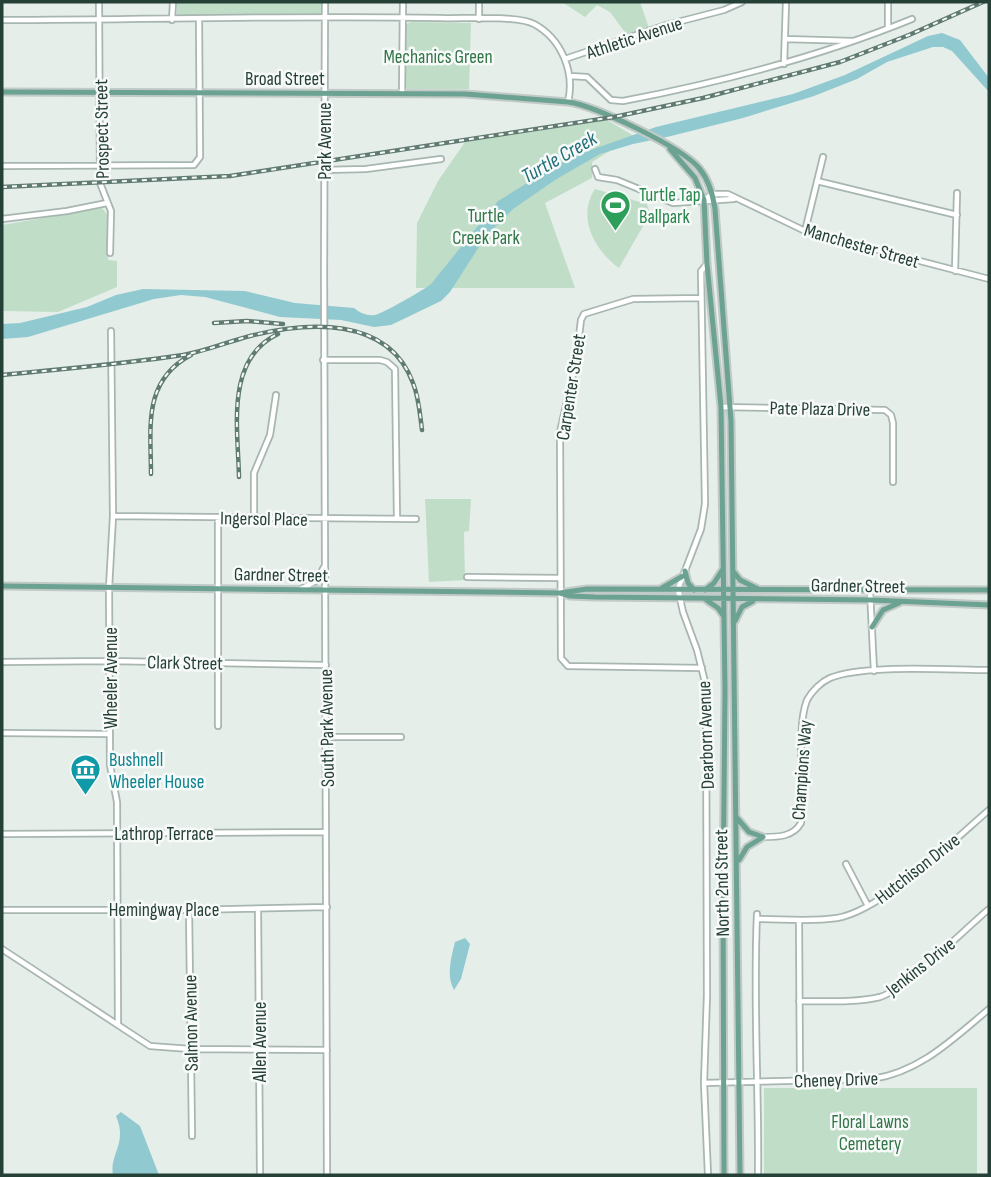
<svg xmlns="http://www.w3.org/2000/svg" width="991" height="1177" font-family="'Sofia Sans Condensed',sans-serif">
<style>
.green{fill:#c0dec7}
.water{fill:#91c9d0}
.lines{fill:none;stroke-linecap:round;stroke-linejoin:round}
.minor-casing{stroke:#a8b6b1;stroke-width:8}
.major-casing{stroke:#c2cac7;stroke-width:9}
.minor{stroke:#fff;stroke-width:4.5}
.major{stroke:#6ca292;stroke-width:5}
.rail-casing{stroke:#607b72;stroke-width:4.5}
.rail{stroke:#f7faf8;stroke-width:2;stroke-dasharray:5;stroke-linecap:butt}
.labels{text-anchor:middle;stroke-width:5;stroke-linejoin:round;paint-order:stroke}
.street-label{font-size:19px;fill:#254037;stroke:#f7faf8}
.park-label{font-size:19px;fill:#317548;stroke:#f7faf8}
.leisure-label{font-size:19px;fill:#27864d;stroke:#f7faf8;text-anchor:start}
.culture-label{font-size:19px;fill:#0d838f;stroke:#f7faf8;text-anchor:start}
.water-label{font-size:21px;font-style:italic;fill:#216f7a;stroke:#f7faf8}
</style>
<rect width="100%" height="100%" fill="#e6eeea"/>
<path class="green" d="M177 2H322L321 15 177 16Z
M562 2H640L649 28 627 35 610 12 597 5 585 17Z
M411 22 471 23 469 89H407L405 84V25Z
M607 120 634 136 592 162V178L545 203 575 288H416L417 223 438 181 465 142Z
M595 189 647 204 650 214 619 268C595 251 576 217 595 189Z
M102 208 107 214 108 260 117 261V287L58 312 2 311V225Z
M425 499H471L469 531 464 532 465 580 429 582Z
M764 1088H977V1175H764Z"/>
<path class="water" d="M942 33 960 40 989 78V92L952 51 943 47H933L887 62 857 79 814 96 743 118 667 137 633 144 600 154 555 180 513 209 486 236 450 292 441 301 391 325 374 327 341 320 280 317 205 297 181 295 154 299 28 337 2 339V324L20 323 87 307 116 295 143 289 245 291 295 303 354 308C360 313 367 316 375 315 383 313 424 290 431 284L498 201 568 158 656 127 793 94 845 75 928 36Z
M465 938 470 944 461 979 454 990C446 976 451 958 455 942Z
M121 1112 140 1126 159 1175H113C109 1154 128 1144 116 1116Z"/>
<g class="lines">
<defs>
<path id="minor" d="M99 2 100 183 111 211 110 253
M325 2C322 393 327 784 327 1175
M479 19V2
M2 20C147 20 293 15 439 18 461 19 518 15 534 24 562 39 575 73 568 102
M172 20 173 2
M888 28V2
M785 39 853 41
M565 59 666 25 724 10 742 2
M784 64 786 2
M570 76 587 77 611 100 623 101C722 82 819 57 912 19
M402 94 403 2
M2 166 194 165 200 157 199 19
M595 169 598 177 617 180 673 203 734 199
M324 170 366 169 441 159
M817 181 957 215
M704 200 712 194H728L805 231 989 279
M2 219 67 211 107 203
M805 231 823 157
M707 264 701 271 705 504 701 529 678 589 683 612 697 650 706 686 707 995 704 1083 708 1175
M955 271 957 193
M701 298 633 299 584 314 581 320 576 361 560 432 561 658 568 666 702 668
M111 331 113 516 109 588 110 765 117 802 118 1025
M323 360H380L387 362 395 369 397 519
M721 407 885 410 891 415 893 423V482
M113 516 416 519
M254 518V473L270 435 276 395
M467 577 560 578
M301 589 316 581 324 567
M870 591 874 671
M2 662 110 661 326 665
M218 726V517
M2 733 110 734
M327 737H401
M2 834 326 832
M763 837C778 837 793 837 801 823 804 791 796 727 807 700 812 691 821 682 830 678 863 664 950 670 989 670
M846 864 868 906
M258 909 260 1175
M2 910H189L327 907
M189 910 192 1136
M757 914C753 1002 759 1088 758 1175
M757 919C783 919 811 922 837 918 881 911 954 840 989 810
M799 920 800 1080
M2 949 150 1046 190 1049 327 1050
M799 1001C826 1001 854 1003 880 997 904 990 966 928 989 909
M704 1083 872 1079C920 1072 953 1039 989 1009"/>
<path id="major" d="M2 92 465 94 568 102C596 106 681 147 699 168 709 180 713 195 715 209L731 421 740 1175
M670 149 695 178 704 200 707 264 721 407 725 690 723 903 724 1175
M685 571 688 583 694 590
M733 571 740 580 758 589
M2 586 560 593 587 589 989 590
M662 588 683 576
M705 590 714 583 723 569
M560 593 570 596 595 597 871 600 989 605
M705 599 718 608 723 615
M735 621 742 607 753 601
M872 627 883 610 899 603
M736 817 749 832 763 837
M739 860 747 847 763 837"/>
</defs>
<use href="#minor" class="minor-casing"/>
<use href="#major" class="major-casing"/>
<use href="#minor" class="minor"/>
<use href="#major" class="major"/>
<defs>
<path id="rail" d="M2 187 230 176 614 117 703 98 840 62 909 35 983 2
M214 323 247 321 283 324
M2 375C62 369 123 364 183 355 206 351 227 342 250 336 306 322 388 315 413 383 419 398 420 415 422 430
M151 474C151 428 142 381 191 355
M239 477C238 428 225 359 278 334"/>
</defs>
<use href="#rail" class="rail-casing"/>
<use href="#rail" class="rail"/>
</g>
<defs>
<symbol id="stadium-pin" viewBox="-11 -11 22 30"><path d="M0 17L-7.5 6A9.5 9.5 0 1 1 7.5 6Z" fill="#2e9e5b" stroke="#f7faf8"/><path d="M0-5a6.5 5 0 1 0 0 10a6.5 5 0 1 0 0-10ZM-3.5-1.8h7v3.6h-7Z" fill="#fff"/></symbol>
<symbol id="museum-pin" viewBox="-11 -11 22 30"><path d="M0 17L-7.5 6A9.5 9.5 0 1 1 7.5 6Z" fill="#0f9aa8" stroke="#f7faf8"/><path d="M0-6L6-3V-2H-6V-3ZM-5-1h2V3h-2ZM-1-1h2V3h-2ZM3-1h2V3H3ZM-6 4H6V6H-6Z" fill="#fff"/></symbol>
</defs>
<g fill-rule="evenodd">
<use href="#stadium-pin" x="598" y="188" width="35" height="47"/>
<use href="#museum-pin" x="68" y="752" width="35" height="47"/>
</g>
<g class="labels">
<g class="street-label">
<text transform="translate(634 37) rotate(-18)" y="7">Athletic Avenue</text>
<text x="285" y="85">Broad Street</text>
<text transform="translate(101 129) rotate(-91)" y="7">Prospect Street</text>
<text transform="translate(324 141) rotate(-90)" y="7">Park Avenue</text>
<text transform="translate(862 245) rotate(16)" y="7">Manchester Street</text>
<text transform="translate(570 387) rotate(-81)" y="7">Carpenter Street</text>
<text transform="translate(820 408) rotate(1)" y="7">Pate Plaza Drive</text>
<text transform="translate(264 518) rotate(1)" y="7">Ingersol Place</text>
<text transform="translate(281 574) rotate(1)" y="7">Gardner Street</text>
<text transform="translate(858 585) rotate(1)" y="7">Gardner Street</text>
<text transform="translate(185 662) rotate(1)" y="7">Clark Street</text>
<text transform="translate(110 678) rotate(-90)" y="7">Wheeler Avenue</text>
<text transform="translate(326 728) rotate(-91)" y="7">South Park Avenue</text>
<text transform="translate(705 735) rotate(-92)" y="7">Dearborn Avenue</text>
<text transform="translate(801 770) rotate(-86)" y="7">Champions Way</text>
<text x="164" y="840">Lathrop Terrace</text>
<text transform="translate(917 868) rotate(-38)" y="7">Hutchison Drive</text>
<text transform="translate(721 883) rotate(-91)" y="7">North 2nd Street</text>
<text x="164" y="916">Hemingway Place</text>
<text transform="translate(920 966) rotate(-38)" y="7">Jenkins Drive</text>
<text transform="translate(190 1023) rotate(-91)" y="7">Salmon Avenue</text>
<text transform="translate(259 1042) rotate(-90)" y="7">Allen Avenue</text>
<text transform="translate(836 1079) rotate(-2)" y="7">Cheney Drive</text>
</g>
<g class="park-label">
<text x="438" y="63">Mechanics Green</text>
<text x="486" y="222">Turtle<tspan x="486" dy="22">Creek Park</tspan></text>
<text x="870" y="1128">Floral Lawns<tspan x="870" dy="22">Cemetery</tspan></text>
</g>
<g class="leisure-label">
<text x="639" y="201">Turtle Tap<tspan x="639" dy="22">Ballpark</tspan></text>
</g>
<g class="culture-label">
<text x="109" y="766">Bushnell<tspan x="109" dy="22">Wheeler House</tspan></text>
</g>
<g class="water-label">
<text transform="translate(559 157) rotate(-30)" y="7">Turtle Creek</text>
</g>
</g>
<rect width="991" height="1177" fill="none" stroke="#254037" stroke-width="7"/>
</svg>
